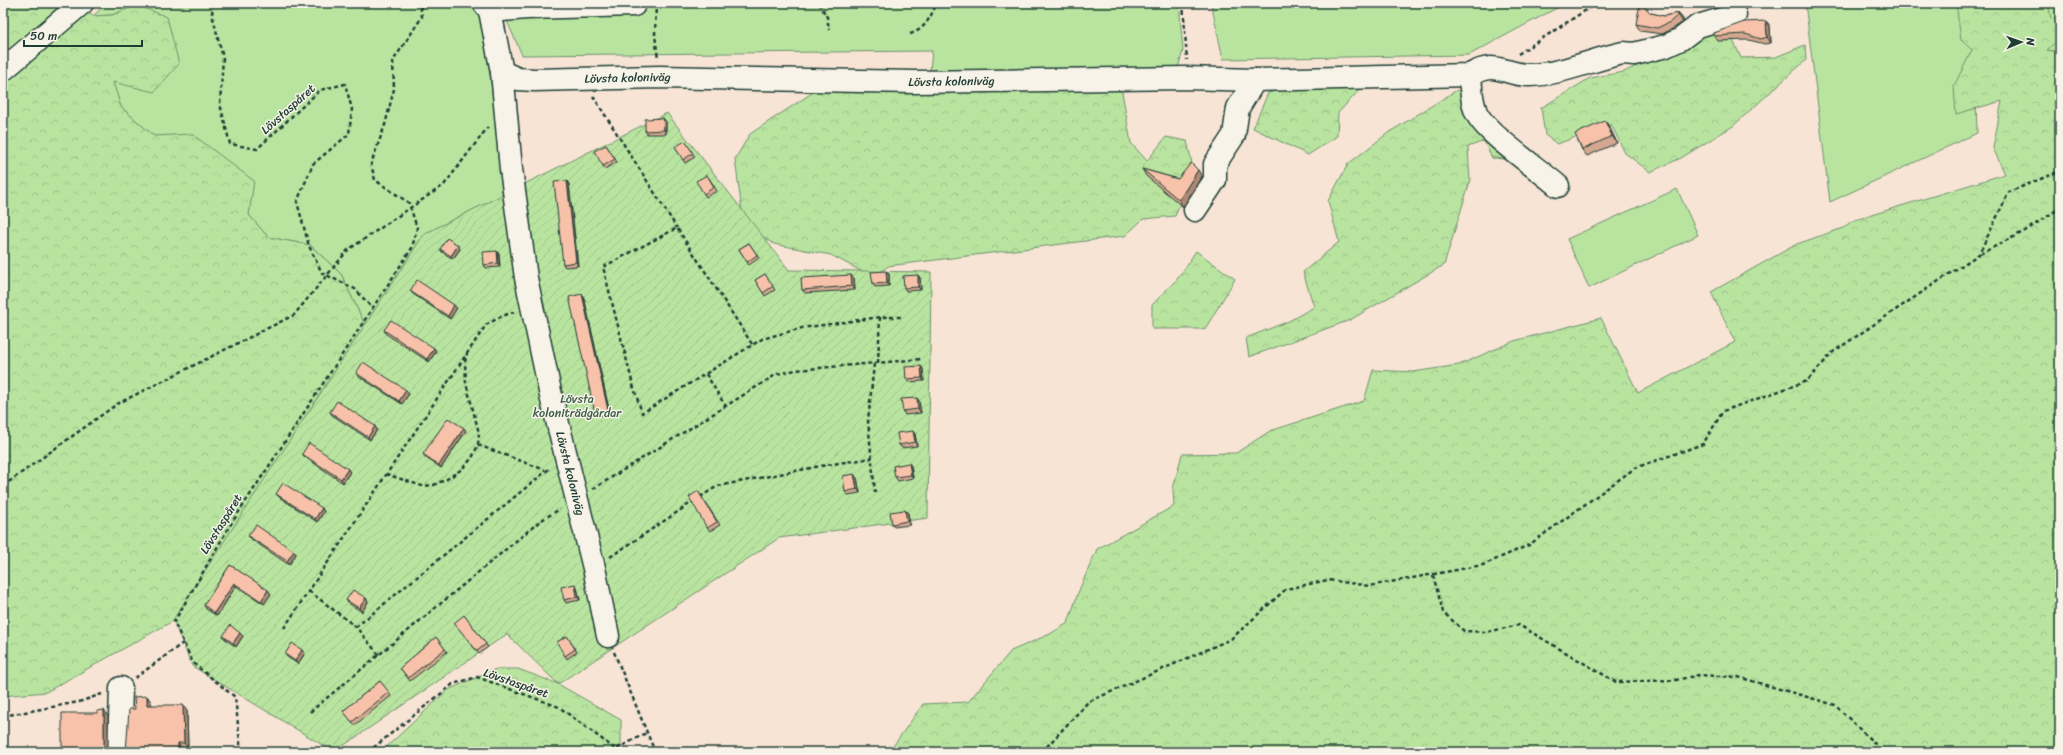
<svg xmlns="http://www.w3.org/2000/svg" width="2063" height="755" font-family="Sriracha,sans-serif">
<style>
.green{fill:#b9e4a0;stroke:#6c906a}
.forest{fill:url(#forest-crowns);stroke:#6c906a}
.garden{fill:url(#garden-furrows);stroke:#6c906a}
.lines{fill:none;stroke-linecap:round;stroke-linejoin:round}
.minor-casing{stroke:#1f3d34;stroke-width:25}
.path{stroke:#1f3d34;stroke-width:2.5;stroke-dasharray:4 3;stroke-linecap:butt}
.minor{stroke:#f7f3e8;stroke-width:22}
.wall{fill:#d4a791;stroke:#1f3d34}
.shaded-wall{fill:#ad8876;stroke:#1f3d34}
.building{fill:#f7c2a9;stroke:#1f3d34}
.labels{text-anchor:middle;stroke-width:3;stroke-linejoin:round;paint-order:stroke}
.street-label{font-size:12px;fill:#1f3d34;stroke:#f7f3e8}
.park-label{font-size:12px;fill:#3e5e4a;stroke:#f7f3e8}
</style>
<defs>
<pattern id="forest-crowns" width="20" height="18" patternUnits="userSpaceOnUse"><rect width="20" height="18" fill="#b9e4a0"/><path d="M2 6a3 3 0 1 1 6 0M12 15a3 3 0 1 1 6 0" fill="none" stroke="#9fc48a"/></pattern>
<pattern id="garden-furrows" width="10" height="10" patternUnits="userSpaceOnUse"><rect width="10" height="10" fill="#b9e4a0"/><path d="M-1 1l2-2M0 10L10 0M9 11l2-2" fill="none" stroke="#9fc48a"/></pattern>
</defs>
<rect width="100%" height="100%" fill="#f7e4d5"/>
<filter id="ink" filterUnits="userSpaceOnUse"><feTurbulence type="fractalNoise" baseFrequency=".025" numOctaves="2"/><feDisplacementMap in="SourceGraphic" scale="8" xChannelSelector="R" yChannelSelector="G"/><feConvolveMatrix kernelMatrix="1 2 1 2 8 2 1 2 1" color-interpolation-filters="sRGB"/></filter>
<g filter="url(#ink)">
<path class="green" d="M107 3H474L483 19 505 194 424 234 365 325 341 274 310 245 268 237 249 215 253 181 192 135 154 136 121 107 112 81 137 5 112 15 93 16Z
M499 3H1179L1183 51 1177 71 930 70 932 51 522 55Z
M1211 3H1566L1469 55 1223 59Z
M1805 3H1973L1977 133 1830 202Z
M2048 3H2060V17L2051 20Z
M2060 37V52L2047 50Z
M1677 189 1698 235 1589 288 1567 239Z"/>
<path class="forest" d="M3 3H71L93 16 112 15 137 5 167 17 179 64 154 92 113 82 121 107 154 136 192 134 254 181 249 215 268 237 310 245 341 274 365 325 173 621 46 692 3 696Z
M1956 3H2048L2051 19 2060 17V37L2047 50 2060 52V752H889L923 704 968 702 1011 651 1050 634 1068 623 1078 593 1097 549 1174 506 1173 489 1182 454 1236 453 1270 431 1364 401 1373 370 1413 372 1459 365 1514 341 1601 318 1638 393 1735 342 1711 292 1797 244 1843 228 1852 221 2005 174 1993 148 2002 101 1956 114 1954 86 1972 50 1961 40Z
M1727 27 1741 58 1776 57 1805 45 1806 60 1733 126 1681 158 1650 172 1625 153 1611 124 1557 144 1545 135 1541 108 1590 78 1624 72 1690 40Z
M1080 68 1102 72 1122 92 1131 143 1147 161 1166 137 1187 141 1193 168 1175 216 1143 219 1125 236 888 266 874 278 831 255 774 244 744 226 735 159 750 134 818 89 1064 84Z
M1305 83 1363 86 1338 113 1337 136 1308 155 1253 128 1268 93Z
M1457 90 1479 105 1519 160 1492 158 1484 141 1468 147 1470 181 1444 265 1350 320 1249 357 1246 338 1289 321 1314 307 1303 272 1339 242 1328 201 1348 164 1388 133Z
M1196 251 1235 279 1205 329H1152V305L1179 277Z
M496 669H518L558 684 621 720V752H381L448 690Z"/>
<path class="garden" d="M667 113 789 270 931 272 928 518 779 538 558 684 507 634 334 752 192 666 173 620 424 234Z"/>
<g class="lines">
<defs>
<g id="minor">
<path id="s1" d="M484 3 490 11 502 72 511 169 526 278 551 396 594 568 608 636"/>
<path d="M490 11 527 8 634 5"/>
<path d="M3 70 82 3"/>
<path id="s2" d="M502 72 518 79 534 80 659 77 914 82 1187 78 1255 80 1470 75C1496 59 1504 75 1529 75 1559 75 1594 59 1623 53L1634 54 1666 46 1681 39 1698 26 1735 15"/>
<path d="M1470 75C1471 88 1471 100 1476 112 1485 133 1539 169 1558 186"/>
<path d="M1195 210 1215 180V164L1234 135 1238 108 1255 80"/>
<path d="M119 752 121 688"/>
</g>
</defs>
<use href="#minor" class="minor-casing"/>
<path class="path" d="M213 3 212 14 223 58 220 104 230 144 257 149 320 90 345 84 352 109 349 134 313 164 297 202 309 246 322 273 355 289 373 309
M656 3 655 35 658 59
M819 3 827 17 829 30
M1183 3 1187 60
M910 34C926 29 930 17 937 3
M1518 54 1597 3
M593 96 677 228
M1980 254 2025 231 2060 208
M752 344 677 228 603 267 633 385 642 413 762 339 802 328 880 317H902
M878 363 880 317
M874 364 868 421 875 493
M706 374 726 407
M478 445 545 470
M386 474 422 486 434 485 447 479 462 469 472 458 478 445 479 433 466 383 465 362 467 354
M3 486 117 404 294 315 348 250 444 185 488 127
M593 489 777 374 796 370 921 359
M700 497 718 486 826 465 872 458
M610 557 694 501
M1433 575 1443 612 1464 631 1487 632 1519 625 1616 682 1676 680 1699 675 1738 677 1835 705 1875 744 1877 752
M309 591 356 627 379 655
M356 627 550 468
M284 628 486 325 502 316 514 312
M614 652 655 752
M135 678 183 643
M310 712 540 521 560 509
M3 716 79 702 102 694
M241 752 235 697 193 663 174 622 229 527 412 248 417 228 409 203 375 180 371 164 385 125 394 89 393 61 422 17 420 3
M368 752 453 684 477 677 559 707 619 752
M611 752 646 733
M1042 752 1088 702 1231 639 1286 589 1328 580 1369 586 1483 565 1529 545 1635 468 1703 444 1723 411 1807 381 1833 352 1979 254 2009 192 2060 171"/>
<use href="#minor" class="minor"/>
</g>
<path class="wall" d="M1651 13 1664 16 1678 13 1683 19V22L1674 28 1662 34 1640 31 1636 24Z
M1766 21 1770 26 1771 43 1765 44 1749 40 1718 41 1714 36Z
M663 118 666 122V134H647L645 131Z
M1605 121 1610 128 1617 143 1587 156 1582 150Z
M685 141 695 157 685 163 683 160Z
M606 145 617 162 605 169 603 166Z
M1142 169 1178 179 1202 176 1183 207 1146 176Z
M709 178 717 191 706 197 704 194Z
M569 184 578 266 565 267 563 264Z
M749 243 759 258 749 265 739 249Z
M440 249H460L453 259 442 252Z
M499 254 500 267 486 268 484 265Z
M765 274 775 290 765 296 755 280Z
M889 274V286L875 287 873 284Z
M851 275 854 278 855 290 805 293 802 290Z
M918 275 920 278 921 290 906 291 904 288Z
M410 291 454 305 457 308 450 319 413 294Z
M584 297 610 414 598 416 595 413Z
M384 330 434 348 436 351 429 362 386 334Z
M921 366 923 369 924 381 909 382 906 379Z
M356 373 409 394 402 404 358 376Z
M917 398 919 401 921 413 905 415 903 411Z
M330 412 377 430 370 440 332 415Z
M466 431 441 468 426 458 423 454Z
M915 434 917 446 902 448 899 445Z
M302 454 350 472 343 483 305 457Z
M909 463 911 466 913 478 898 481 895 477Z
M857 478 860 493 848 495 845 492Z
M698 491 720 525 710 531 707 528Z
M276 494 322 508 324 512 317 522 279 497Z
M908 513 910 525 894 527 892 524Z
M248 536 294 551 296 554 289 565 251 539Z
M230 565 271 594 264 604 236 586 217 616 206 609 204 605Z
M575 584 577 588 580 600 566 603 564 600Z
M366 598 368 602 362 612 348 603 346 600Z
M464 615 488 647 479 654 457 626Z
M223 636H243L236 647 225 639Z
M567 636 577 652 567 659 557 642Z
M436 637 447 652 410 681 400 668Z
M305 653 298 664 287 657 285 654Z
M380 681 391 696 355 725 343 711Z
M147 696 151 702V705L187 711 188 748H182L135 709Z"/>
<path class="shaded-wall" d="M1678 13 1683 19V22L1678 15Z
M1766 21 1770 26 1771 43 1767 37Z
M663 118 666 122V134L664 130Z
M1605 121 1610 128 1617 143 1612 136Z
M1198 170 1202 176 1183 207 1179 200Z
M567 181 569 184 578 266 576 262Z
M458 245 460 249 453 259 451 256Z
M497 251 499 254 500 267 498 263Z
M886 271 889 274V286L887 283Z
M851 275 854 278 855 290 852 286Z
M918 275 920 278 921 290 918 287Z
M582 294 584 297 610 414 608 410Z
M454 305 457 308 450 319 448 316Z
M434 348 436 351 429 362 427 359Z
M921 366 923 369 924 381 922 378Z
M406 390 409 394 402 404 399 401Z
M917 398 919 401 921 413 918 409Z
M375 426 377 430 370 440 368 437Z
M464 428 466 431 441 468 439 465Z
M913 431 915 434 917 446 915 442Z
M909 463 911 466 913 478 911 475Z
M348 469 350 472 343 483 341 479Z
M854 474 857 478 860 493 857 489Z
M322 508 324 512 317 522 315 519Z
M905 510 908 513 910 525 907 521Z
M294 551 296 554 289 565 287 561Z
M234 583 236 586 217 616 214 613Z
M575 584 577 588 580 600 577 597Z
M268 590 271 594 264 604 261 601Z
M366 598 368 602 362 612 359 608Z
M240 633 243 636 236 647 233 643Z
M302 650 305 653 298 664 295 661Z
M147 696 151 702V711L147 705Z
M183 705 187 711 188 748 184 743Z
M104 710 108 716V752H104Z
M3 737 5 739V752H3Z
M178 743 182 748V752H178Z"/>
<path class="building" d="M1640 3 1651 13 1664 16 1678 13V15L1670 22 1657 28 1636 24Z
M1766 21 1767 37 1761 39 1745 34 1714 36V33L1744 22Z
M663 118 664 130 645 131V119Z
M1605 121 1612 136 1582 150 1575 134Z
M685 141 693 153 683 160 675 147Z
M606 145 615 159 603 166 594 151Z
M1191 163 1198 170 1179 200 1142 169 1178 179Z
M707 175 714 187 704 194 696 181Z
M567 181 576 262 563 264 554 182Z
M447 238 458 245 451 256 440 249Z
M749 243 757 255 747 262 739 249Z
M497 251 498 263 484 265 483 252Z
M886 271 887 283 873 284 871 272Z
M765 274 773 286 763 293 755 280Z
M851 275 852 286 802 290 801 278Z
M918 275V287L904 288 903 276Z
M417 280 454 305 448 316 410 291Z
M582 294 608 410 595 413 569 297Z
M391 320 434 348 427 359 384 330Z
M363 362 406 390 399 401 356 373Z
M921 366 922 378 906 379 905 367Z
M917 398 918 409 903 411 901 399Z
M337 401 375 426 368 437 330 412Z
M448 418 464 428 439 465 423 454Z
M913 431 915 442 899 445 897 433Z
M309 443 348 469 341 479 302 454Z
M909 463 911 475 895 477 893 466Z
M854 474 857 489 845 492 843 476Z
M283 483 322 508 315 519 276 494Z
M698 491 717 522 707 528 689 497Z
M905 510 907 521 892 524 890 512Z
M256 525 294 551 287 561 248 536Z
M230 565 268 590 261 601 234 583 214 613 204 605Z
M575 584 577 597 564 600 561 587Z
M353 590 366 598 359 608 346 600Z
M464 615 486 644 477 651 454 623Z
M230 625 240 633 233 643 223 636Z
M567 636 575 649 565 656 557 642Z
M436 637 445 649 408 678 400 668Z
M292 643 302 650 295 661 285 654Z
M380 681 389 692 352 722 343 711Z
M147 696V705H183L184 743H178V752H126L129 709H135L134 697Z
M104 710V752H62V713H97V711Z"/>
</g>
<g class="labels">
<g class="street-label">
<text dy="4" stroke="none"><textPath href="#s2" startOffset="127">Lövsta koloniväg</textPath></text>
<text dy="4" stroke="none"><textPath href="#s2" startOffset="451">Lövsta koloniväg</textPath></text>
<text transform="translate(288 109) rotate(-42)" y="4">Lövstaspåret</text>
<text dy="4" stroke="none"><textPath href="#s1" startOffset="480">Lövsta koloniväg</textPath></text>
<text transform="translate(221 524) rotate(-58)" y="4">Lövstaspåret</text>
<text transform="translate(516 683) rotate(19)" y="4">Lövstaspåret</text>
</g>
<g class="park-label">
<text x="577" y="403">Lövsta<tspan x="577" dy="14">koloniträdgårdar</tspan></text>
</g>
</g>
<rect width="2063" height="755" fill="none" stroke="#f7f3e8" stroke-width="16"/>
<rect x="8" y="8" width="2047" height="739" fill="none" stroke="#1f3d34" stroke-width="1.5" filter="url(#ink)"/>
<g transform="translate(2021 42) rotate(88)" stroke="#f7f3e8" stroke-width="3" paint-order="stroke">
<path d="M0-3L7 15L0 10L-7 15Z" fill="#1f3d34"/>
<text y="-6" font-size="11" font-weight="bold" text-anchor="middle" fill="#1f3d34">N</text>
</g>
<path d="M24 40v6h118v-6" fill="none" stroke="#1f3d34" stroke-width="2"/>
<text x="30" y="40" font-size="12" fill="#1f3d34" stroke="#f7f3e8" stroke-width="3" paint-order="stroke">50 m</text>
</svg>
